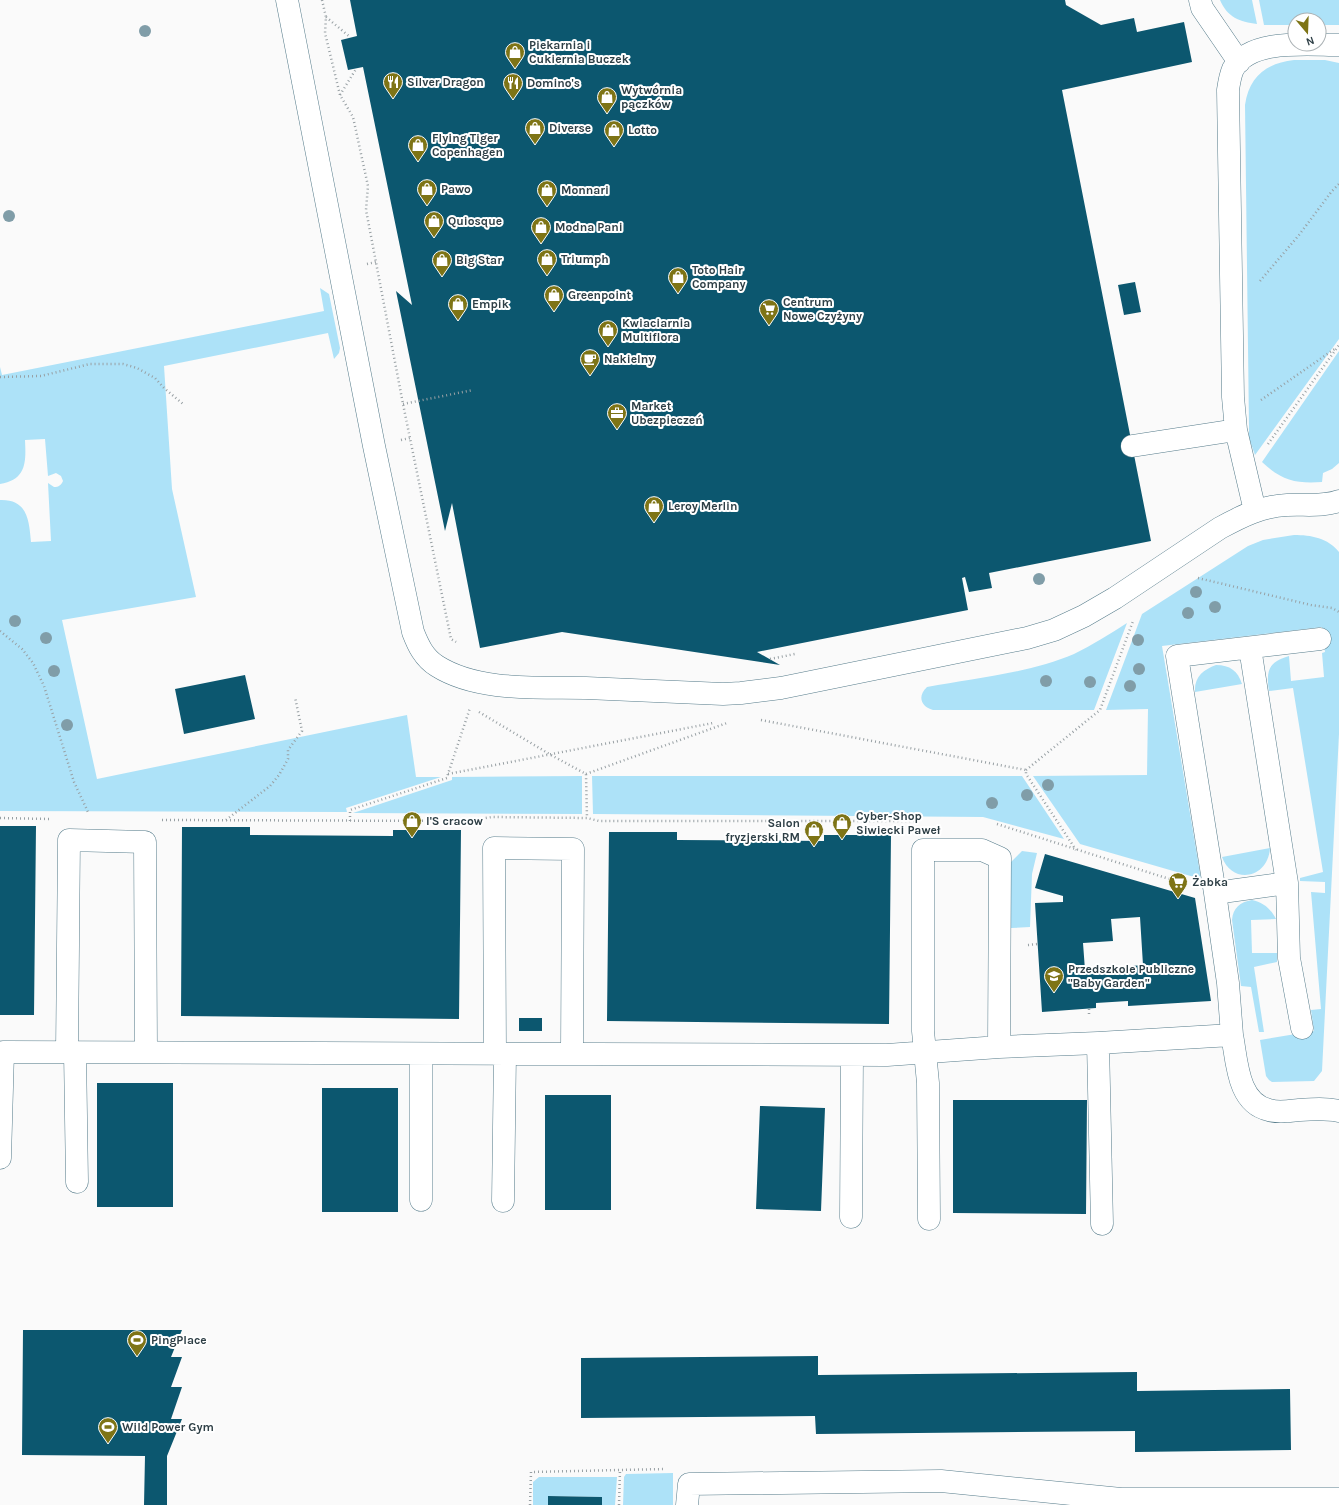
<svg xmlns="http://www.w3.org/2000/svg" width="1339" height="1505" font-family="Karla,sans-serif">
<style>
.green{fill:#ade2f8}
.building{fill:#0c576f;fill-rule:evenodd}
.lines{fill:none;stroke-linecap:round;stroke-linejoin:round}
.minor-casing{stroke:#567c8b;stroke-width:23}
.path{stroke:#98a0a4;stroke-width:2.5;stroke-dasharray:1 3;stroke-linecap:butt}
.minor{stroke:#fff;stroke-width:22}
.tree{fill:#809da8}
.labels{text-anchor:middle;stroke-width:4;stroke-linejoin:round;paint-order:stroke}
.poi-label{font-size:12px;font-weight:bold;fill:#2e3f46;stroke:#fff;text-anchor:start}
</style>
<rect width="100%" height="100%" fill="#fafafa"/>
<path class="green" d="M1220 0H1252L1257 24C1240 22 1227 17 1220 0Z
M1259 0H1339V25H1319V20H1295V25H1264Z
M1294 60H1325L1339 63V339L1255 455 1249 438V428L1245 105C1249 77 1266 63 1294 60Z
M320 288 329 294 340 348 339 353 334 359 328 333 164 366 172 489 196 597 62 620 97 779 407 715 416 777H441L346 808 347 812 0 811V500C28 499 29 521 31 542L51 541 48 483 54 487C59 487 61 485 63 481L61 476 56 473 48 476 45 439 25 440C26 461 27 480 0 484V367L2 375 324 311Z
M1339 351V463L1332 469 1323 473 1322 482C1296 484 1281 480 1262 462Z
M1294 535C1311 535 1328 538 1339 552V734L1322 1071 1314 1081 1272 1082 1269 1080 1266 1076 1260 1040 1314 1031 1311 1010 1321 1009 1311 892 1325 893V882L1300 881V878L1323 872 1293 688 1269 691C1266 671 1268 662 1289 656L1291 681 1324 677 1322 653 1325 652 1322 627 1162 646 1201 879 1080 844 1033 776 1147 775 1148 709 1106 710 1142 614 1248 546 1263 540Z
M1127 623 1094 710H933C921 707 917 696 927 687 974 678 1030 673 1074 654 1092 645 1110 634 1127 623Z
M1216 665C1230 665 1238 671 1242 684L1195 692C1194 677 1203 670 1216 665Z
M582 776V814L353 813 452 780V777Z
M592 776H1022L1064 839 983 817 593 814Z
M1270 848C1268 879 1232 885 1222 857Z
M1022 851 1037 853 1032 874 1030 927 1011 928V862Z
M1252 900C1263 902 1271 909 1276 919L1251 920 1252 953H1277V962L1254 967 1264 1032H1259L1251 987 1241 986 1232 920C1233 908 1240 902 1252 900Z
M673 1473V1505H623L624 1477 626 1474Z
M539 1477H617L615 1505H602V1497L549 1496 548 1505H533V1482Z"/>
<path class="building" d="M350 0H1065L1066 5 1101 25 1134 18 1137 32 1184 22 1192 62 1062 90 1151 541 989 573 992 588 969 592 965 577 962 578 968 610 757 652 780 665 562 632 480 648 452 503 445 531 396 291 412 305 363 67 348 70 341 40 357 36Z
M1135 282 1141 312 1124 315 1118 285Z
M245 675 255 719 184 734 175 689Z
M0 826H36L34 1015H0Z
M182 827H250V835L393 836V830H461L459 1019 181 1016Z
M609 832H677V840L824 841V835H891L889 1024 607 1021Z
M1045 854 1195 898 1211 1001 1128 1006V1001L1096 1003V1008L1042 1012 1035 903 1063 902V896L1035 888ZM1140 917 1143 965 1085 970 1083 943 1113 941 1111 919Z
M519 1018H542V1031H519Z
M97 1083H173V1207H97Z
M322 1088H398V1212H322Z
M545 1095H611V1210H545Z
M953 1100H1087L1086 1214 953 1213Z
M760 1106 825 1108 821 1211 756 1209Z
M23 1330H182L171 1357H182L171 1387H182L171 1419H182L167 1456V1505H144L145 1456 22 1455Z
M818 1356V1375L1137 1372V1391L1290 1389 1291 1450 1135 1452V1431L816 1434 815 1416 581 1418V1358Z
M548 1496 602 1497V1505H548Z"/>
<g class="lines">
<defs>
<path id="minor" d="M287 0 374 446 413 632C418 645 424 658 437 666 478 692 539 687 586 688 631 690 677 692 723 694L741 693 781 688 1027 638 1054 630 1084 616 1115 598 1220 528C1242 516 1262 506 1287 505 1304 504 1323 507 1339 501
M1200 0 1202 8 1239 62
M1132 446 1236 430
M1255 511 1236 430 1233 397 1228 90C1229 83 1230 76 1233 69 1250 38 1308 45 1339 45
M1250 648 1287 883 1289 958 1302 1028
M1215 893 1287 883
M1232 1035 1228 983 1215 893 1177 656 1320 639
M1098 1043 1102 1224
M67 1052 69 840 145 842 146 1052
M75 1052 77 1182
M495 1054 494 848 573 849 572 1054
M0 1158 3 1052 887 1055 999 1047 1098 1043 1232 1035C1237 1060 1237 1103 1269 1110 1278 1113 1289 1111 1299 1110 1313 1109 1326 1108 1339 1111
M421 1200V1054
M503 1201 505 1054
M851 1217 852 1055
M929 1219 928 1083 923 1031V850H982L1000 858 999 1047
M687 1505 689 1484 941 1481 1121 1499H1339"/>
</defs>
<use href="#minor" class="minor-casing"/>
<path class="path" d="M322 0 326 17 325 33 340 95 353 117 368 186 366 210 403 404 451 639 456 642
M326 17 350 37
M340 95 356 69
M367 264 376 262
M1260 281 1299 235 1332 191 1339 184
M0 377 41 376 90 364H123L137 368 155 378 164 388 183 404
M1261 400 1336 348
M403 404 473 390
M401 440 410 438
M1268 444 1339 345
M1198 578 1311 605 1332 608 1339 612
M0 631 22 649 33 663 44 686 74 782 88 812
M770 659 795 654
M479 712 551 755 586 774 587 818
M761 720 1026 770V774L1076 850
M1026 770 1100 710 1133 621
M448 774 713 723
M586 774 727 723
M0 818 51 819
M162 820 467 821 492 817 587 818 599 821H919
M226 820 270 786 279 775 288 759V750L302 731 295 697
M350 821V810L447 778 448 774 470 708
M997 824 1185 884
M1028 945 1038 944
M1089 1009V1016
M530 1505 531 1472 665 1469
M619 1505 620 1470"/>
<use href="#minor" class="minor"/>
</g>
<g class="tree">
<circle cx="145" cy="31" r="6"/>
<circle cx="9" cy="216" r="6"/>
<circle cx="1039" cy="579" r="6"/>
<circle cx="1196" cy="592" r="6"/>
<circle cx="1215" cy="607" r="6"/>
<circle cx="1188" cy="613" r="6"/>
<circle cx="15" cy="621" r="6"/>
<circle cx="46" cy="638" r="6"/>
<circle cx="1138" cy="640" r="6"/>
<circle cx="1139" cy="669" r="6"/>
<circle cx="54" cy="671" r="6"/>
<circle cx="1046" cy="681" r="6"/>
<circle cx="1090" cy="682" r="6"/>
<circle cx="1130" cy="686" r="6"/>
<circle cx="67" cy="725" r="6"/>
<circle cx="1048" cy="785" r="6"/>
<circle cx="1027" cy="795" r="6"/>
<circle cx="992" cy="803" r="6"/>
</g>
<defs>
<symbol id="shop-pin" viewBox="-11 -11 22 30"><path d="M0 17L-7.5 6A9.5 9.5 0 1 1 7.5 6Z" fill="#7e7416" stroke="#fff"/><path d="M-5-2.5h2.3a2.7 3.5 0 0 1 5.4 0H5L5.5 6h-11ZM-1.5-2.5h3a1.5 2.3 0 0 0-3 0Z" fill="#fff"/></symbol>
<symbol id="restaurant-pin" viewBox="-11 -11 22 30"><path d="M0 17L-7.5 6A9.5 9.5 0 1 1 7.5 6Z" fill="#7e7416" stroke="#fff"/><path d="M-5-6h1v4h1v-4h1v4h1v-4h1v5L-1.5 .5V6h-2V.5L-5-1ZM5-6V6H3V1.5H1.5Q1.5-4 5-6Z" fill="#fff"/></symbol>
<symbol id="supermarket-pin" viewBox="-11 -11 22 30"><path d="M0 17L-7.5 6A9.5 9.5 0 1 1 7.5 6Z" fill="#7e7416" stroke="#fff"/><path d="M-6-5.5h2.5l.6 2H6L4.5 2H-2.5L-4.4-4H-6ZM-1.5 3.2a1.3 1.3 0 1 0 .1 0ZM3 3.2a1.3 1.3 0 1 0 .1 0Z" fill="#fff"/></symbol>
<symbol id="cafe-pin" viewBox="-11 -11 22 30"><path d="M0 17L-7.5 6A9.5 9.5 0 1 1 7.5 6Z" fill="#7e7416" stroke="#fff"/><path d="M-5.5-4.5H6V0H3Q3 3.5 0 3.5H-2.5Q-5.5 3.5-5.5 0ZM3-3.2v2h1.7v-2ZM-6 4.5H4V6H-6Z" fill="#fff"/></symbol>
<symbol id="office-pin" viewBox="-11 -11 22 30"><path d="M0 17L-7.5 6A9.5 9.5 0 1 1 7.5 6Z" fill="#7e7416" stroke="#fff"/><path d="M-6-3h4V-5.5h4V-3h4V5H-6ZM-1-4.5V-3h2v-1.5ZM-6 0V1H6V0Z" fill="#fff"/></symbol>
<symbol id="school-pin" viewBox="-11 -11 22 30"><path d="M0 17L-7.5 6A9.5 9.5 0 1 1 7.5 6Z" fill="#7e7416" stroke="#fff"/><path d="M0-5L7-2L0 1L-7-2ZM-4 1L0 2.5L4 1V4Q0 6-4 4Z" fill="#fff"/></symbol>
<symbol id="stadium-pin" viewBox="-11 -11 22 30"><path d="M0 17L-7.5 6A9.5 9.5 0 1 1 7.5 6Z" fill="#7e7416" stroke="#fff"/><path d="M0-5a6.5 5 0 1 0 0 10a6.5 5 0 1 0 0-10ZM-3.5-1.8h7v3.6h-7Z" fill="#fff"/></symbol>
</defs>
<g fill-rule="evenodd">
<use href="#shop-pin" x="504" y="41" width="22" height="30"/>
<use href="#restaurant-pin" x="382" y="71" width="22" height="30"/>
<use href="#restaurant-pin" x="502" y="72" width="22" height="30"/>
<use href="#shop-pin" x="596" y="86" width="22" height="30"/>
<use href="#shop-pin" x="524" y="117" width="22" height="30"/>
<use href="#shop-pin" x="603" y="119" width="22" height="30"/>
<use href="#shop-pin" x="407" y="134" width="22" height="30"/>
<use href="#shop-pin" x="416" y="178" width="22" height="30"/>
<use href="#shop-pin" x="536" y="179" width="22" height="30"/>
<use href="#shop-pin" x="423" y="210" width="22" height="30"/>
<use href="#shop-pin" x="530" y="216" width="22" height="30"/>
<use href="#shop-pin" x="536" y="248" width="22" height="30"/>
<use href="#shop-pin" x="431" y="249" width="22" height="30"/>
<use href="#shop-pin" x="667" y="266" width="22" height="30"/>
<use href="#shop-pin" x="543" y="284" width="22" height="30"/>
<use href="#shop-pin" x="447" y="293" width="22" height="30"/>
<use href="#supermarket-pin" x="758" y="298" width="22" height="30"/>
<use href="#shop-pin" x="597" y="319" width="22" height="30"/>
<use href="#cafe-pin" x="579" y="348" width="22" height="30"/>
<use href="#office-pin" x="606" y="402" width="22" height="30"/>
<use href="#shop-pin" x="643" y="495" width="22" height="30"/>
<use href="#shop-pin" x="401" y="810" width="22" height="30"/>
<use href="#shop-pin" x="831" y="812" width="22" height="30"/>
<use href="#shop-pin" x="803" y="819" width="22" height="30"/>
<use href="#supermarket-pin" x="1167" y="871" width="22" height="30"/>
<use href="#school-pin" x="1043" y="965" width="22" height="30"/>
<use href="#stadium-pin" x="126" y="1329" width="22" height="30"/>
<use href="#stadium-pin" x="97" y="1416" width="22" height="30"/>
</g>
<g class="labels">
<g class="poi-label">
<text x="529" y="49">Piekarnia i<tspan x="529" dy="14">Cukiernia Buczek</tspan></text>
<text x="407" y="86">Silver Dragon</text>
<text x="527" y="87">Domino's</text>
<text x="621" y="94">Wytwórnia<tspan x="621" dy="14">pączków</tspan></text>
<text x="549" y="132">Diverse</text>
<text x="628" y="134">Lotto</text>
<text x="432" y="142">Flying Tiger<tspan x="432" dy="14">Copenhagen</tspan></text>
<text x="441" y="193">Pawo</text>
<text x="561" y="194">Monnari</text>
<text x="448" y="225">Quiosque</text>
<text x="555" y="231">Modna Pani</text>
<text x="561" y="263">Triumph</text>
<text x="456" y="264">Big Star</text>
<text x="692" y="274">Toto Hair<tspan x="692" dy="14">Company</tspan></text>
<text x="568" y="299">Greenpoint</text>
<text x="783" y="306">Centrum<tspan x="783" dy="14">Nowe Czyżyny</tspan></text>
<text x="472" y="308">Empik</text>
<text x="622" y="327">Kwiaciarnia<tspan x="622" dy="14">Multiflora</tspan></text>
<text x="604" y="363">Nakielny</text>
<text x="631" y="410">Market<tspan x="631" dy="14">Ubezpieczeń</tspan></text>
<text x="668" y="510">Leroy Merlin</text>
<text x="856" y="820">Cyber-Shop<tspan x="856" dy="14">Siwiecki Paweł</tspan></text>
<text x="426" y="825">I'S cracow</text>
<text x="800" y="827" text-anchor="end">Salon<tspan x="800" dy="14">fryzjerski RM</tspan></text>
<text x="1192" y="886">Żabka</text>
<text x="1068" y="973">Przedszkole Publiczne<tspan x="1068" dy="14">"Baby Garden"</tspan></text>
<text x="151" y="1344">PingPlace</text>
<text x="122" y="1431">Wild Power Gym</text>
</g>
</g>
<g transform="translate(1307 32) rotate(161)"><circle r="19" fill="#ffffff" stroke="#abb2b5"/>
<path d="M0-3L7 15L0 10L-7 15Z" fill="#7e7416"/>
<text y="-6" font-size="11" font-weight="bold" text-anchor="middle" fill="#2e3f46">N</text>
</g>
</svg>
